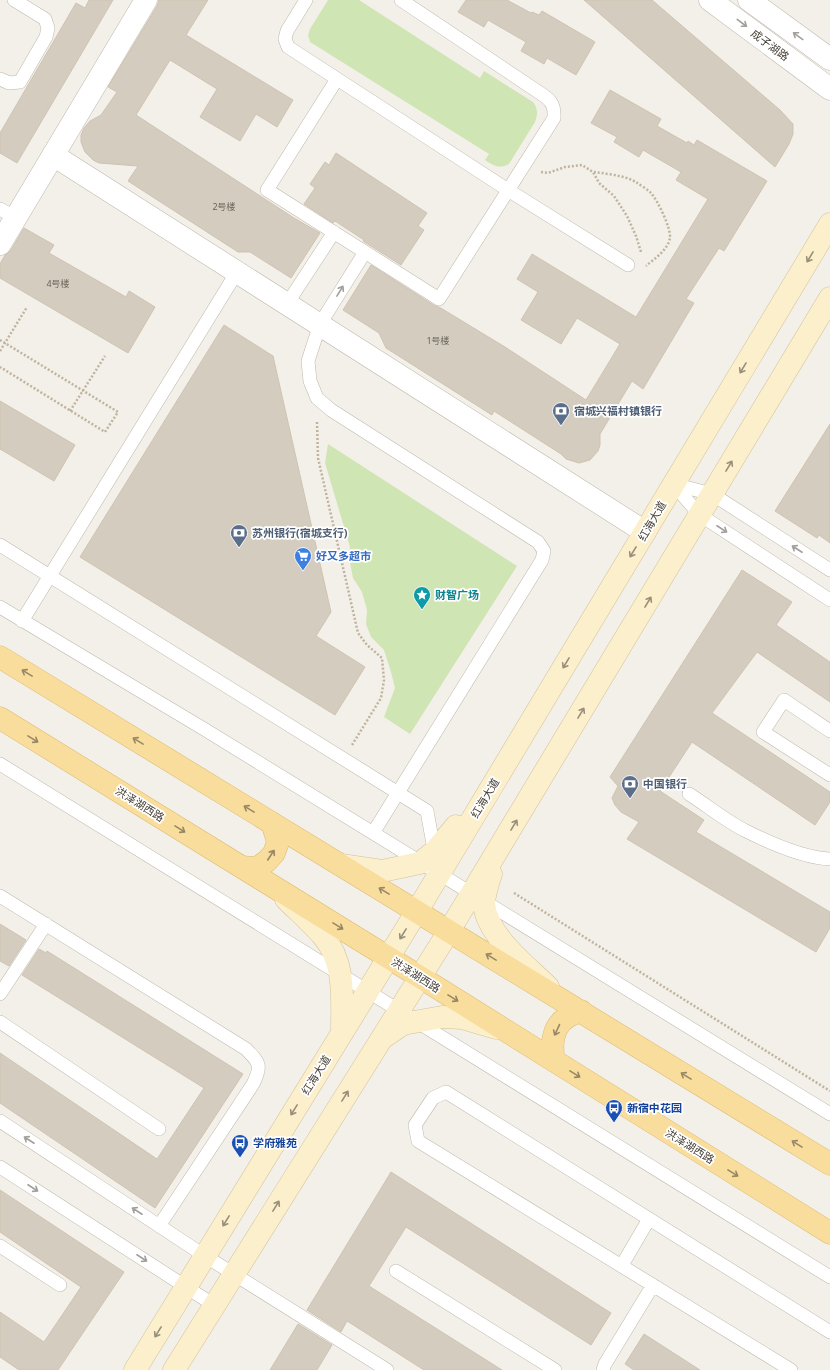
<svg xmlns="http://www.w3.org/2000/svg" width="830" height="1370" font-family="'Noto Sans','Noto Sans SC',sans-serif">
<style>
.green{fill:#d0e5b4}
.building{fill:#d4ccbf;stroke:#cfc3b2}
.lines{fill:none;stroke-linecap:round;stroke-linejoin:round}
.service-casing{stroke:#beb8ac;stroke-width:14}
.minor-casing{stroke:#beb8ac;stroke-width:23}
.tertiary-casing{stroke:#beb8ac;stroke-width:23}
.secondary-casing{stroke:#d1c29b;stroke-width:23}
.primary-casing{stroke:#ddba6d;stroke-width:23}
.path{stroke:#bfb39e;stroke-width:2.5;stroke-dasharray:2 2;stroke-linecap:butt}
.service{stroke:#fff;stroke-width:13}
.minor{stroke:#fff;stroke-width:22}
.tertiary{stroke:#fff;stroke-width:22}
.secondary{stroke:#fcefcb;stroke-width:22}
.primary{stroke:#f9dd9d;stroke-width:22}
.oneway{stroke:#a3a09c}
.oneway2{stroke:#988f7a}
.oneway3{stroke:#978765}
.labels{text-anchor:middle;stroke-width:3.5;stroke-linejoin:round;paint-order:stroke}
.number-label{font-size:9px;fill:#6a645a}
.street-label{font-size:11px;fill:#474138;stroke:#fff}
.service-label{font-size:11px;font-weight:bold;fill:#4e5e75;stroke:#fff;text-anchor:start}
.shop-label{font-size:11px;font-weight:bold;fill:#366cbe;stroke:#fff;text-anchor:start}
.culture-label{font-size:11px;font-weight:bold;fill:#0d838f;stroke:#fff;text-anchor:start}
.transit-label{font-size:11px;font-weight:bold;fill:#164399;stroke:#fff;text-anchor:start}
</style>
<rect width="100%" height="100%" fill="#f3f0e9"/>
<path class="green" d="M328 0H359L480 78 484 71 533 102C538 109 538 114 535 122L509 164C499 169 494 166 485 160L489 154 310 42 308 35 310 29Z
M328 444 517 566 410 734 384 717 395 688 391 672 384 650 371 637 366 624 367 610 362 592 353 578 349 558 350 547 325 463Z"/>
<path class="building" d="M89 0H113L17 163 0 153V133L76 3 85 8Z
M159 0H208L186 35 293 100 277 127 256 114 240 141 200 117 217 89 170 60 136 115 294 218 320 233 291 278 250 252H238L128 181 138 166 99 163 93 160 85 152 81 142V135L84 128 90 121 101 115 117 92 108 87 157 6Z
M466 0H507L531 13 532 12 539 15 542 11 595 42 576 75 547 58 544 64 521 51 526 42 488 20 484 27 458 12Z
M584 0H652L780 110 793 124V134L789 144 775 167Z
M610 90 661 119 657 126 687 143 688 141 694 145 697 140 767 181 724 251 719 248 686 299 694 303 643 389 632 381 600 434V445L598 451 590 460 579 463 566 459 561 454 494 411 492 415 386 348 379 333 343 310 371 265 435 306 439 307 505 347 586 400 620 344 577 318 561 344 521 320 538 292 517 279 532 254 636 317 708 199 676 180 681 172 643 150 639 157 614 142 617 137 591 123Z
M336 153 427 213 418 226 424 230 401 265 363 241 364 240 335 221 333 223 304 204 315 188 310 184 325 162 329 165Z
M24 228 54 245 49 253 126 297 129 291 155 307 128 353 0 278V264L5 255 11 250Z
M224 325 273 356 331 612 316 636 365 667 335 715 80 557Z
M0 401 75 445 54 481 0 449Z
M830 424V543L819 535 817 538 775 511Z
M742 570 792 602 776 625 830 662V702L757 652 712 713 830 792V802L815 825 692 742 660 791 704 820 696 832 830 912V928L816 952 627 839 639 822 621 812 615 805 612 798 618 786 610 777Z
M0 924 26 940 9 966 0 961Z
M39 949 46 953 47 951 243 1074 155 1208 0 1103V1053L157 1159 204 1088 22 975Z
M391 1172 611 1313 591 1345 406 1227 369 1286 502 1370H424L347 1321 341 1332 307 1310Z
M0 1190 124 1272 58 1370H19L0 1357V1312L44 1342 81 1287 0 1232Z
M298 1324 332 1345 317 1370H270Z
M644 1334 700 1370H634L625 1364Z"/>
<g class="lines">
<defs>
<path id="service" d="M306 0 287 31 285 39 288 47 508 190 628 265
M0 79 9 83 20 82 46 37 48 28 45 19 14 0
M337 79 267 190 439 299 554 118C555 102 549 99 537 91L401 0
M0 209 16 218
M365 252 320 324 308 361 310 381 317 398 331 410 538 542 544 551 542 560 373 833
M287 304 334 232
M673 484 700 515 830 600
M673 484 712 494 830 570
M0 545 427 811 435 855
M0 607 204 729 830 1114
M22 621 237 272
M830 731 784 700 763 732 830 775
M0 764 830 1277
M689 794C708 806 727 822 746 831 770 843 804 858 830 859
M0 896 246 1049C260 1063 262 1066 253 1084L159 1226
M0 994 46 924
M0 1022 159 1129
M0 1121 205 1256 387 1370
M0 1167 214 1305
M0 1246 60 1285
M622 1265 649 1219
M396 1271 555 1370
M603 1370 605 1364 653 1285
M791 1370 418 1141 415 1125 433 1098 446 1092 830 1332"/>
<path id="minor" d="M53 155 645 532
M0 244 146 0"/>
<path id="tertiary" d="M710 0 830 89
M749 0 830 59"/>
<path id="secondary" d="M341 865 382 871 420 863 435 851 456 826
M491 874C488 883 484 895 484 904 487 936 527 966 548 987
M286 899C298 911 312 923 323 936 346 963 342 999 342 1032
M384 1037 403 1024 442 1017 462 1018 496 1028
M135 1370 417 911 830 224
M174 1370 449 931 830 298"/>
<path id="primary" d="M0 657 830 1164
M0 718 420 977 830 1233
M242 867 257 868 267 861 274 853 278 842 272 823
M554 1061C551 1046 552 1027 566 1018 570 1015 576 1013 581 1011"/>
</defs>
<use href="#service" class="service-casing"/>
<use href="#minor" class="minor-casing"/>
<use href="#tertiary" class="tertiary-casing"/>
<use href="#secondary" class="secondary-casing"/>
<use href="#primary" class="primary-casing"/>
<path class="path" d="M541 172 548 173 565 167 582 165 593 172 599 183 614 196 627 216 636 236 641 252
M594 172C607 174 623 175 636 182 640 185 647 189 651 193 658 201 671 228 670 238 668 250 654 259 646 266
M0 340 118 412 105 432 0 367
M0 351 27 307
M70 411 105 356
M317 422 318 458 358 633 367 645 382 658 384 680 381 698 352 745
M514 893 830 1091"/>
<use href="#service" class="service"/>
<use href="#minor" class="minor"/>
<use href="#tertiary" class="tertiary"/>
<use href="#secondary" class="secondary"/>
<use href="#primary" class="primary"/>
</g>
<defs><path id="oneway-shaft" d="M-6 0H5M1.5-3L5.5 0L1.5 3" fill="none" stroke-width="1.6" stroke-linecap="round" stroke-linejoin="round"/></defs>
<g class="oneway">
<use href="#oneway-shaft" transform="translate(742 23) rotate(37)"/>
<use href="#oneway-shaft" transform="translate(798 36) rotate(-144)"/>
<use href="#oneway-shaft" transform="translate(340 291) rotate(-58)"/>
<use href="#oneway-shaft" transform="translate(722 529) rotate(33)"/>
<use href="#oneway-shaft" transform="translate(797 549) rotate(-147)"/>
<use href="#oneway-shaft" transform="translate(29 1140) rotate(-147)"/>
<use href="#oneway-shaft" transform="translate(33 1188) rotate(33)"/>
<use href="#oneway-shaft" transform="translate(137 1211) rotate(-147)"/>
<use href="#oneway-shaft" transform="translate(142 1258) rotate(33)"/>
</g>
<g class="oneway2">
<use href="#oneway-shaft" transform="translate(810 257) rotate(121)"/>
<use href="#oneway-shaft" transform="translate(743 368) rotate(121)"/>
<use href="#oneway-shaft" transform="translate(729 466) rotate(-59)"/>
<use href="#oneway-shaft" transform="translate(633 552) rotate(121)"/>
<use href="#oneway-shaft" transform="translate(648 602) rotate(-59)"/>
<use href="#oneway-shaft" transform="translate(566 663) rotate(121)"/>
<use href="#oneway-shaft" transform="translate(581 713) rotate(-59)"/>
<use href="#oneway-shaft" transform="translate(514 825) rotate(-59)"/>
<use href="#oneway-shaft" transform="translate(403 934) rotate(122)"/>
<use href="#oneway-shaft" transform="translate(345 1096) rotate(-58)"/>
<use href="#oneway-shaft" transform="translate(294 1110) rotate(122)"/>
<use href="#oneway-shaft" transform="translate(276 1206) rotate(-58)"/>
<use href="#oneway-shaft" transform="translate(226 1221) rotate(122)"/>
<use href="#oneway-shaft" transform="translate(158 1332) rotate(122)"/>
</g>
<g class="oneway3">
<use href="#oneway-shaft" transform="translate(27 673) rotate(-149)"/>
<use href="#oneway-shaft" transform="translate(33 739) rotate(32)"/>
<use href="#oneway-shaft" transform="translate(138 741) rotate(-149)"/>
<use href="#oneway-shaft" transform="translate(249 809) rotate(-149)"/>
<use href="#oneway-shaft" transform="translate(180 829) rotate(32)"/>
<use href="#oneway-shaft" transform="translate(271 855) rotate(-57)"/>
<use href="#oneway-shaft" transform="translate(384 891) rotate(-149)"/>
<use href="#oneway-shaft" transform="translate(338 926) rotate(32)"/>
<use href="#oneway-shaft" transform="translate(491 957) rotate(-149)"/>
<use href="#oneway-shaft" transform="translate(453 998) rotate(32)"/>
<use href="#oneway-shaft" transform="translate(557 1030) rotate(115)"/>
<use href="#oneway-shaft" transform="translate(575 1074) rotate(32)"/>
<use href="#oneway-shaft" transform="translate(686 1076) rotate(-148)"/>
<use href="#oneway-shaft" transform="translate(797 1144) rotate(-148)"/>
<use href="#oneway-shaft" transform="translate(733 1173) rotate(32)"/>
</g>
<defs>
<symbol id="bank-pin" viewBox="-11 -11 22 30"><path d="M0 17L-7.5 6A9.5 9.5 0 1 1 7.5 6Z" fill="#5c6f8a" stroke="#fff"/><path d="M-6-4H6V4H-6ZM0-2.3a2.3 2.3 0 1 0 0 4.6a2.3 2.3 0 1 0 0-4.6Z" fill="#fff"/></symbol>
<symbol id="supermarket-pin" viewBox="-11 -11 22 30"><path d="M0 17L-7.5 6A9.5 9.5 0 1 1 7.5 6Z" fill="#3f7fe0" stroke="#fff"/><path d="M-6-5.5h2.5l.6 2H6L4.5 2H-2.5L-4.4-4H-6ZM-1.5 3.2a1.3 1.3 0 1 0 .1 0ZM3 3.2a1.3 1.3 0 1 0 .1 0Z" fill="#fff"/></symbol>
<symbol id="sight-pin" viewBox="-11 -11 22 30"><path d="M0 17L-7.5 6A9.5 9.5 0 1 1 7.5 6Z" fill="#0f9aa8" stroke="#fff"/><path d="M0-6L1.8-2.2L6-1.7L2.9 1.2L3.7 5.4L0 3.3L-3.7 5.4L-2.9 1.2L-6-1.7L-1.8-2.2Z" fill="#fff"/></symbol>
<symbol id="bus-pin" viewBox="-11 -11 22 30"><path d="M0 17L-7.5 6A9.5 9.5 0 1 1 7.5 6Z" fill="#1a4fb4" stroke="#fff"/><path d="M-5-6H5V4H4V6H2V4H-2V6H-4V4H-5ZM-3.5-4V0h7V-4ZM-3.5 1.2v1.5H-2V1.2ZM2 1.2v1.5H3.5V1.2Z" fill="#fff"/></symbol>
</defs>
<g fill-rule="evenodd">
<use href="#bank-pin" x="551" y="401" width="20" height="27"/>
<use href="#bank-pin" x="229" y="523" width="20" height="27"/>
<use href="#supermarket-pin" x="293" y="546" width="20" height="27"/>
<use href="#sight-pin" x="412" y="585" width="20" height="27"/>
<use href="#bank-pin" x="620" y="774" width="20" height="27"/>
<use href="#bus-pin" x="604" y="1098" width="20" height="27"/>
<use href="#bus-pin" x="230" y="1133" width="20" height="27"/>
</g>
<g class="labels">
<g class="number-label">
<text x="224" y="210">2号楼</text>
<text x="58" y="287">4号楼</text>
<text x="438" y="344">1号楼</text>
</g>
<g class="street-label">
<text transform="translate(770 45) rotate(37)" y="4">成子湖路</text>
<text transform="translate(652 521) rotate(-60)" y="4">红海大道</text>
<text transform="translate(485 798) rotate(-59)" y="4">红海大道</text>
<text transform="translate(140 804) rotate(32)" y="4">洪泽湖西路</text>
<text transform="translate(416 975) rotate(32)" y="4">洪泽湖西路</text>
<text transform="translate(316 1075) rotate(-58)" y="4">红海大道</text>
<text transform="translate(690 1146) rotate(32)" y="4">洪泽湖西路</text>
</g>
<g class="service-label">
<text x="574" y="415">宿城兴福村镇银行</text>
<text x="252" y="537">苏州银行(宿城支行)</text>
<text x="643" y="788">中国银行</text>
</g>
<g class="shop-label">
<text x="316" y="560">好又多超市</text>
</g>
<g class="culture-label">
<text x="435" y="599">财智广场</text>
</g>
<g class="transit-label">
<text x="627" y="1112">新宿中花园</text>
<text x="253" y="1147">学府雅苑</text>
</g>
</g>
</svg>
